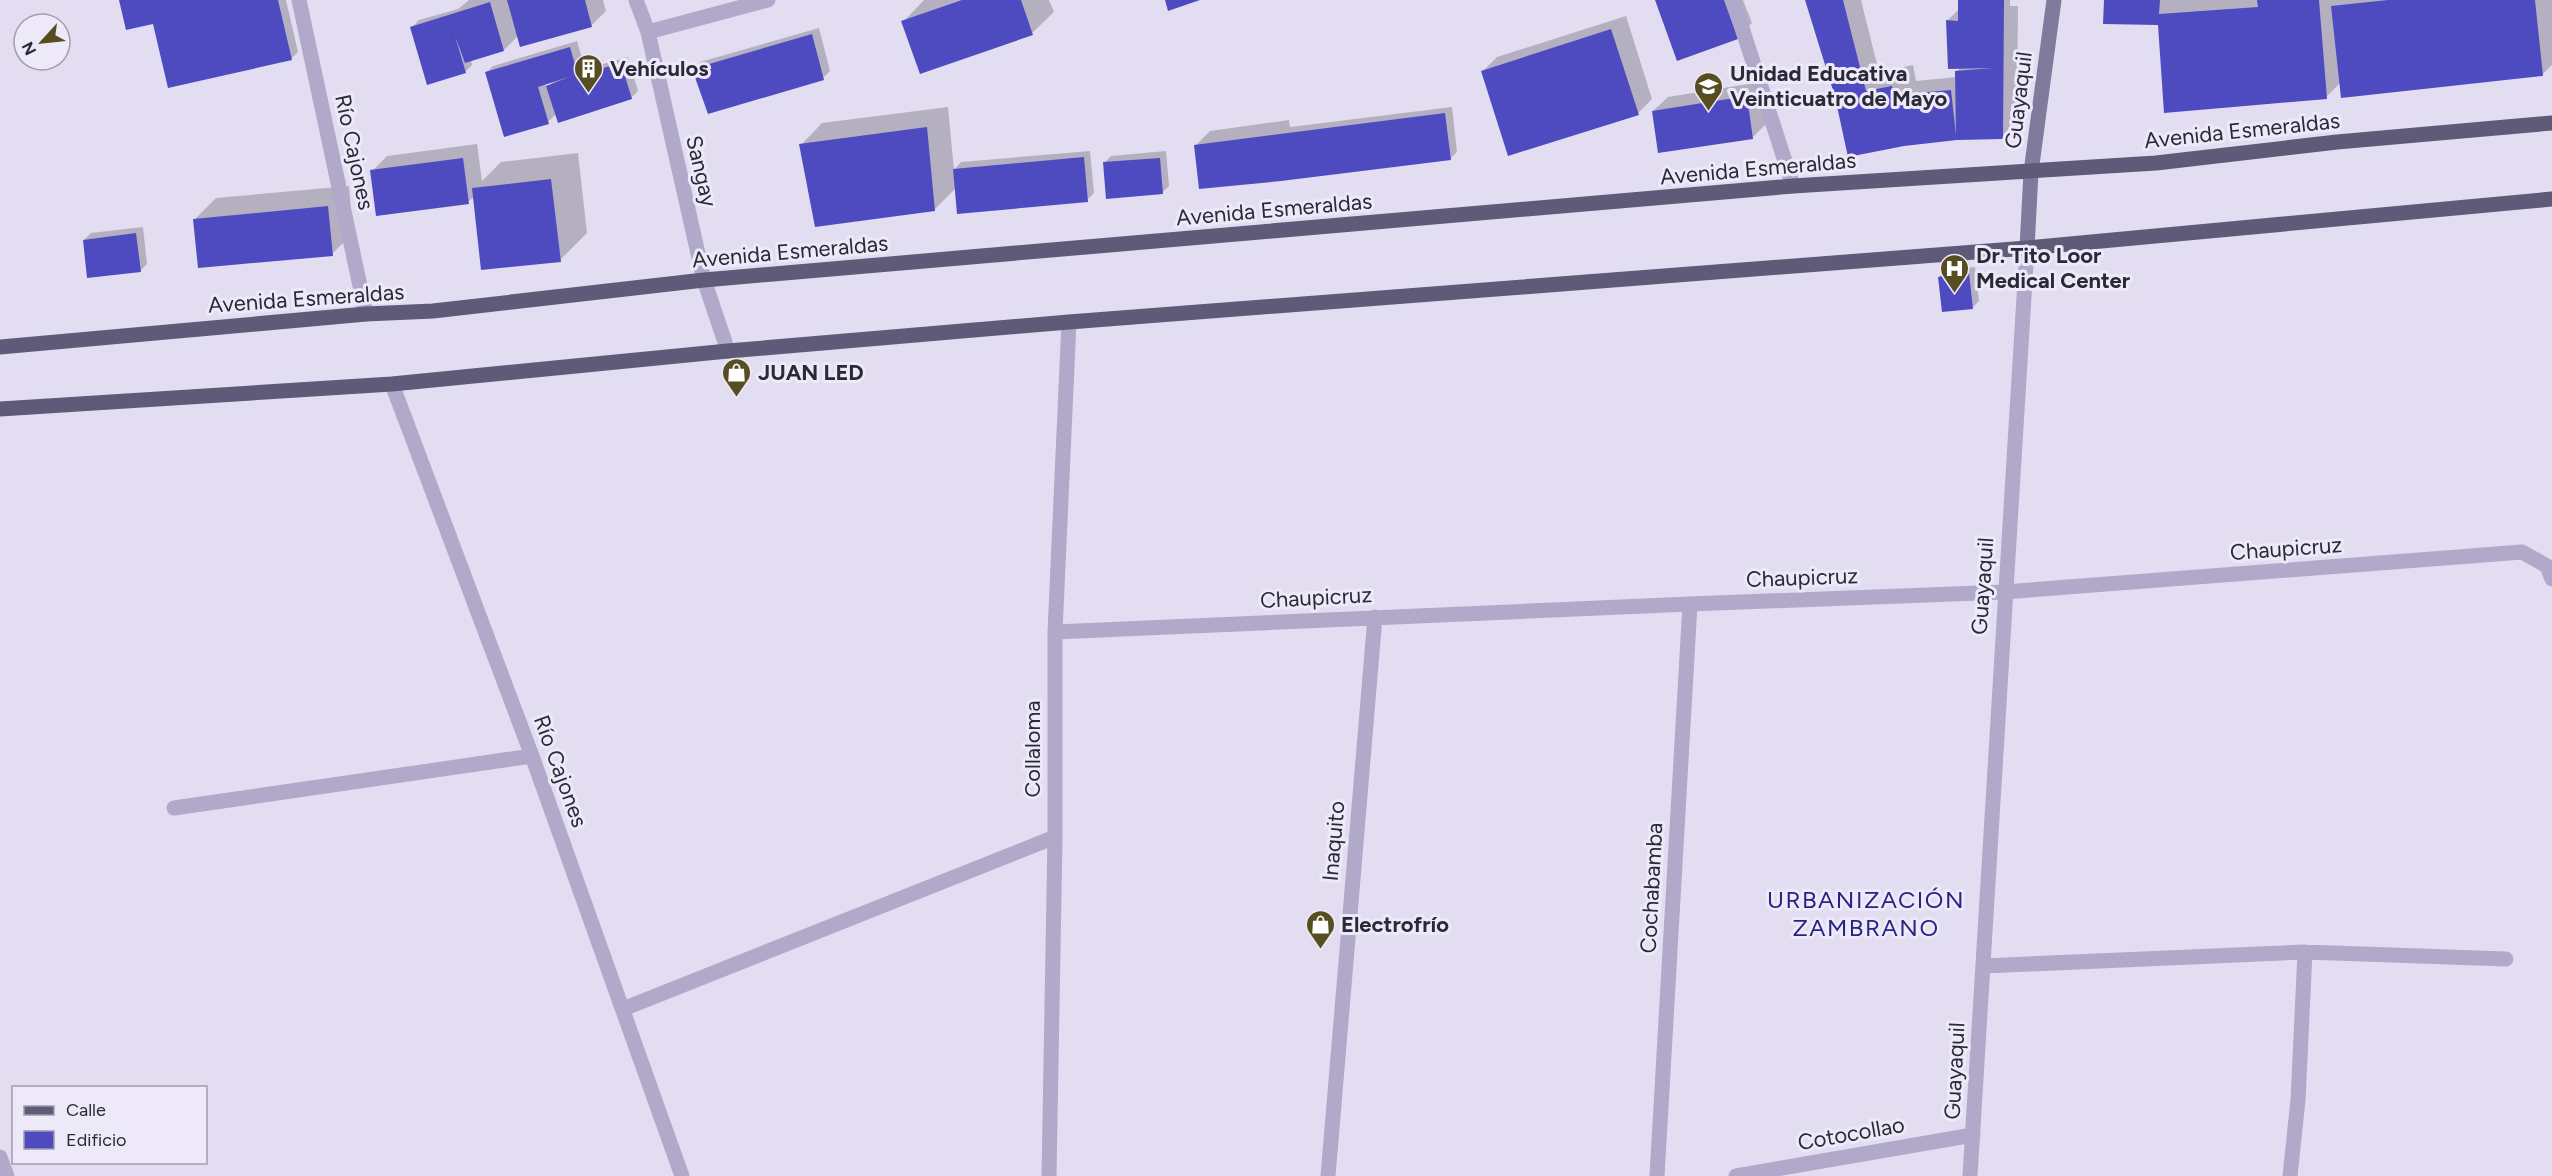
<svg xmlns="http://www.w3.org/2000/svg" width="2552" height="1176" font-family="Figtree,sans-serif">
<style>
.shadow{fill:#0003;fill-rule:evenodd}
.building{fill:#4e4bc1}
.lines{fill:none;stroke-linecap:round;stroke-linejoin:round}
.street{stroke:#b1a9c9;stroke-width:15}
.secondary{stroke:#7f7b9c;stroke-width:15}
.primary{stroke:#5e5a78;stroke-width:15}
.labels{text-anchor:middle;stroke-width:6;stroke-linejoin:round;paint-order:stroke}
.poi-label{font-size:22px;font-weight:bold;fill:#2a2936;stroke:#eee9f9;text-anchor:start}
.street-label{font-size:22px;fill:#2a2936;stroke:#eee9f9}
.neighbourhood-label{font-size:24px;letter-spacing:1.5px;fill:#272582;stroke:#eee9f9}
</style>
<rect width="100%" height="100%" fill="#e3ddf1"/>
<path class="shadow" d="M121 0H286L298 52 291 59 154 22Z
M469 0H603L606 11 591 26 519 35 504 50 471 60 472 65 465 72 412 27 419 20 458 9Z
M924 0H1049L1054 12 1032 33 903 22Z
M1657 0H1743L1752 23 1738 38Z
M1806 0H1861L1879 72 1913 65 1916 81 1957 77 1956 72 1961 67 1948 20 1959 9V0H2010V6H2018L2017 123 2003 138 1957 139 1837 97Z
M2105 0H2552V65L2542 75 2341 82 2326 97Z
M1626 16 1652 99 1638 113 1483 71 1497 57Z
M819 28 830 71 823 78 693 69 700 62Z
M577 41 585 69 628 57 638 91 631 98 557 113 548 122 486 73 493 66ZM555 80 547 88 545 83Z
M1761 82 1767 123 1753 137 1653 111 1668 97Z
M948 107 954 170 961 162 1090 151 1094 193 1087 200 956 188 934 210 801 145 822 123Z
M1452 107 1457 152 1450 159 1196 145 1210 131 1289 120 1290 127Z
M477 144 482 181 501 162 578 153 587 233 560 260 475 196 468 202 372 171 387 156Z
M1166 151 1169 186 1162 193 1104 163 1111 156Z
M349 186 353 233 332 254 195 219 216 198Z
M143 227 147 264 140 271 84 240 91 233Z
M1975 267 1979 301 1972 308 1939 277 1946 270Z"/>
<path class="building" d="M119 0H278L292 60 168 88 153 24 126 30Z
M507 0H585L592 27 520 47Z
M962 0H1021L1033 35 920 74 901 21Z
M1165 0H1200L1168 11Z
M1655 0H1724L1738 39 1677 61Z
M1805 0H1843L1866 91 1892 86 1894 95 1951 90 1956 135 1955 71 1992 68 1948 69 1946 20 1958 21V0H2004L2003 139 1957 140 1904 146 1848 157 1835 97Z
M2104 0H2160L2159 14 2258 7 2257 0H2319L2327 99 2164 113 2158 25 2103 24Z
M2388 0H2535L2543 76 2341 98 2331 6Z
M490 2 504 51 465 63 455 36 466 73 427 85 410 27Z
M1611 29 1639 115 1508 156 1481 71Z
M812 34 824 80 708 114 692 69Z
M570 47 578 75 621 63 632 99 558 123 546 86 569 77 538 87 549 124 504 137 485 72Z
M1747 96 1753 139 1658 153 1652 111Z
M1445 113 1451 160 1281 181 1199 189 1194 145Z
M927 127 935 211 815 227 799 144Z
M1084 157 1088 202 957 214 953 169Z
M463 158 469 204 376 216 370 170Z
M1160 158 1163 194 1106 199 1103 162Z
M551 179 561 262 481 270 472 188Z
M328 206 333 256 198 268 193 219Z
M136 233 141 272 87 278 83 240Z
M1969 273 1973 309 1942 312 1938 277Z"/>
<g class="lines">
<path class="street" d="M299 0 366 314
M636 0 648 32 704 280 728 351
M1733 0 1793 186
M648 32 768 0
M392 384 532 756 682 1176
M1055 632 1690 604 2004 592 2522 552 2547 566 2552 579
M174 808 532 756
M1983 966 2305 952 2506 959
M623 1009 1055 837
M0 1157 7 1176
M1049 1176 1055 837V632L1069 322
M1328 1176 1375 617
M1657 1176 1690 604
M1736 1176 1973 1135
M1970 1176 2027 248
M2290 1176 2298 1100 2305 952"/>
<path class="secondary" d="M2027 248 2031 172 2054 0"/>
<path class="primary" d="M0 347 366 314 433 311 704 280 1793 186 2156 163 2337 142 2552 123
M0 409 392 384 728 351 1069 322 2027 248 2552 199"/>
</g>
<defs>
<symbol id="building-pin" viewBox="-11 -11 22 30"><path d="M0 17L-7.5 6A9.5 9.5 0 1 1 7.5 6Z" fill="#564e20" stroke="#eee9f9"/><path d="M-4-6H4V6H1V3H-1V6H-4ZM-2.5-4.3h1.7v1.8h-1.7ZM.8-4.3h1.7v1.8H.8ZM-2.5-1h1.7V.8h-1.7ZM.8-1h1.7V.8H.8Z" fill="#fff"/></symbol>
<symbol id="school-pin" viewBox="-11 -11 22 30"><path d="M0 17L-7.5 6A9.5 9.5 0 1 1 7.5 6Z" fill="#564e20" stroke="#eee9f9"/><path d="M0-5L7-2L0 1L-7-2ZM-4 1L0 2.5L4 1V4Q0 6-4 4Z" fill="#fff"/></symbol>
<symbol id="hospital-pin" viewBox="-11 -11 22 30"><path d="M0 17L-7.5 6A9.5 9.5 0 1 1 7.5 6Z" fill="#564e20" stroke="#eee9f9"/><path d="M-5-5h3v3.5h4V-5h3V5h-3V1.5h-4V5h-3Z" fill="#fff"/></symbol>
<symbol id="shop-pin" viewBox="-11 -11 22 30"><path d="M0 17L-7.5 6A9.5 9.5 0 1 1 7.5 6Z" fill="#564e20" stroke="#eee9f9"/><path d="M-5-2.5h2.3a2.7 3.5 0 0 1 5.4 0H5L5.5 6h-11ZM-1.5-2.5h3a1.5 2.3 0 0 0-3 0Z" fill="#fff"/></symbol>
</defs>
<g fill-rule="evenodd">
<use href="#building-pin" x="572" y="52" width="33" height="45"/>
<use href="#school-pin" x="1692" y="70" width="33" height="45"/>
<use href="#hospital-pin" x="1938" y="252" width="33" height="45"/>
<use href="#shop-pin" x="720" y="356" width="33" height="45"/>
<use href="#shop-pin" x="1304" y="908" width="33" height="45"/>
</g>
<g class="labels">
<g class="poi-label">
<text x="610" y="76">Vehículos</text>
<text x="1730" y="81">Unidad Educativa<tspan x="1730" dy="25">Veinticuatro de Mayo</tspan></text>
<text x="1976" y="263">Dr. Tito Loor<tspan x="1976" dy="25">Medical Center</tspan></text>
<text x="758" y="380">JUAN LED</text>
<text x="1341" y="932">Electrofrío</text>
</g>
<g class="street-label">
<text transform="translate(2018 100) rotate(-83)" y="8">Guayaquil</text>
<text transform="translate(2242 130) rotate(-6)" y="8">Avenida Esmeraldas</text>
<text transform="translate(355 152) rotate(78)" y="8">Río Cajones</text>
<text transform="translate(1758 168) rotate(-5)" y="8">Avenida Esmeraldas</text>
<text transform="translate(702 171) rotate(77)" y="8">Sangay</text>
<text transform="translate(1274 209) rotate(-5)" y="8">Avenida Esmeraldas</text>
<text transform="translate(790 251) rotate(-5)" y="8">Avenida Esmeraldas</text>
<text transform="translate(306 298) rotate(-4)" y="8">Avenida Esmeraldas</text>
<text transform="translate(2286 548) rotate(-4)" y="8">Chaupicruz</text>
<text transform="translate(1802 577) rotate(-2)" y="8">Chaupicruz</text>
<text transform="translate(1982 586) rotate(-86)" y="8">Guayaquil</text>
<text transform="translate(1316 597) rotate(-3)" y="8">Chaupicruz</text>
<text transform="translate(1032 749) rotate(-90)" y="8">Collaloma</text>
<text transform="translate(561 771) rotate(70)" y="8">Río Cajones</text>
<text transform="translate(1333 841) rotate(-85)" y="8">Inaquito</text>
<text transform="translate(1651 888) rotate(-87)" y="8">Cochabamba</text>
<text transform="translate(1954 1071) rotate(-87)" y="8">Guayaquil</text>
<text transform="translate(1851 1133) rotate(-10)" y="8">Cotocollao</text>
</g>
<g class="neighbourhood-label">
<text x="1866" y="908">URBANIZACIÓN<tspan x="1866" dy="28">ZAMBRANO</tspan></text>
</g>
</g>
<rect x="12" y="1086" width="195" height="78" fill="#eee9f9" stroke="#a09cab" stroke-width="1.5"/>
<rect x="24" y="1106" width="30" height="9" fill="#5e5a78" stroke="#a09cab" stroke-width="1.5"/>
<text x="66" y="1116" font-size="18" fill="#2a2936">Calle</text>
<rect x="24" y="1131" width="30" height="18" fill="#4e4bc1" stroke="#a09cab" stroke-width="1.5"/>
<text x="66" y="1146" font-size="18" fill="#2a2936">Edificio</text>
<g transform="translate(42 42) rotate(243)"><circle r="28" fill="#eee9f9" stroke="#a09cab" stroke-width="1.5"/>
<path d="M0-4.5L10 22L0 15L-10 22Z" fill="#564e20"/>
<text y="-9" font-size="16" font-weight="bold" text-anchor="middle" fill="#2a2936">N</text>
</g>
</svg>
